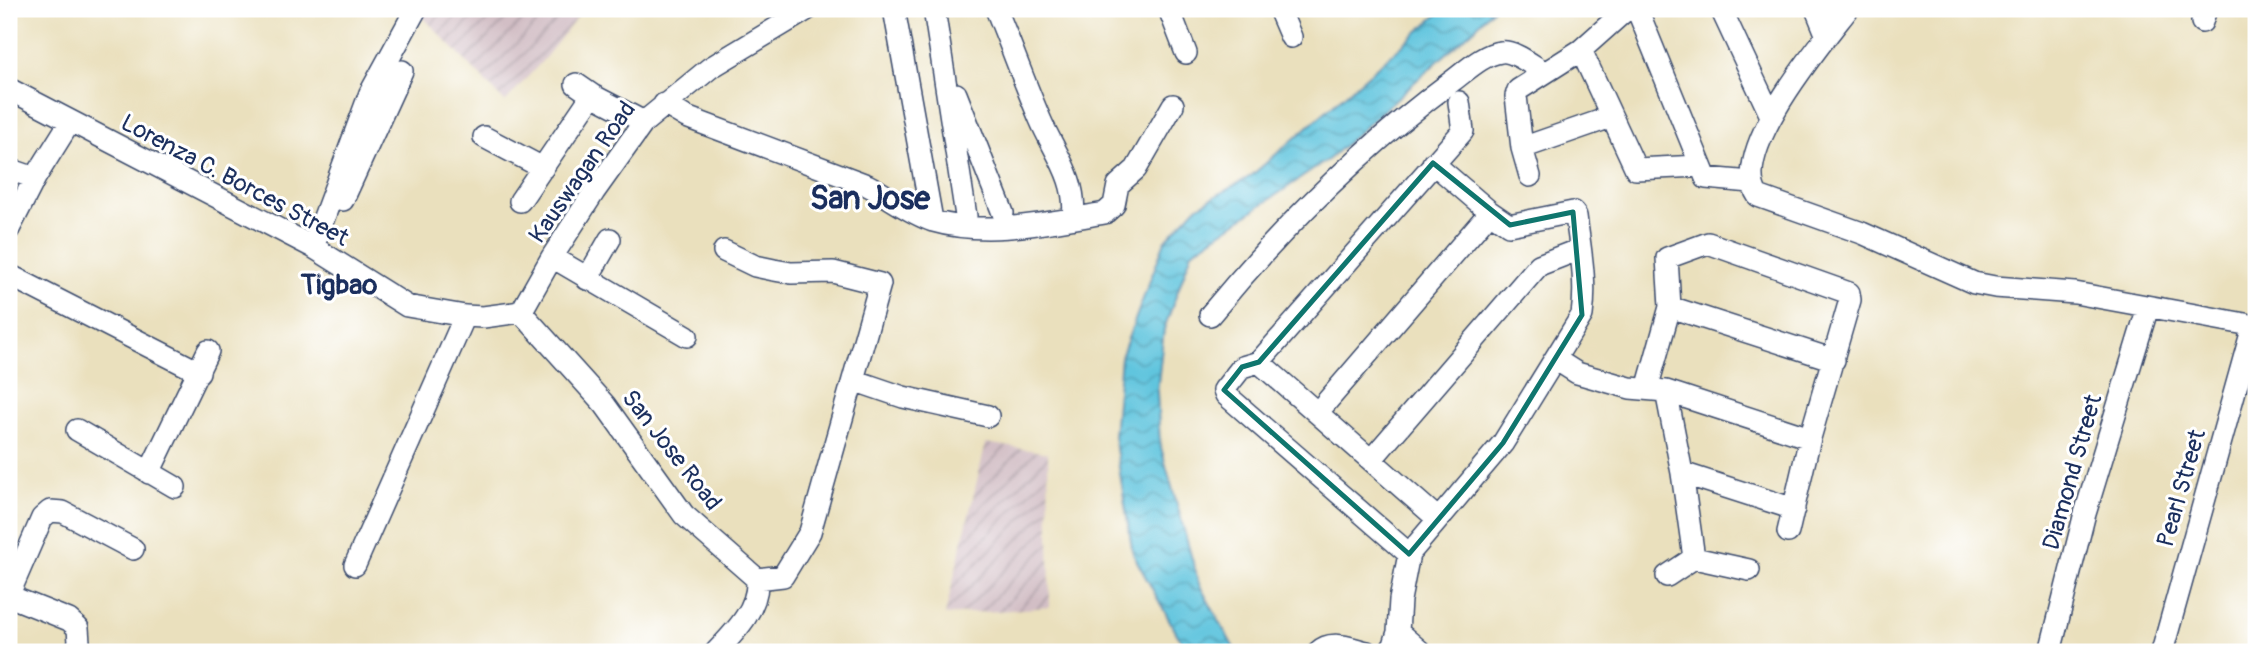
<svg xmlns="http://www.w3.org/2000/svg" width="2265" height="661" font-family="Pangolin,sans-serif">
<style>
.industrial{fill:url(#industrial-furrows)}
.water{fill:url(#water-waves);stroke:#3e7a9e;stroke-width:2}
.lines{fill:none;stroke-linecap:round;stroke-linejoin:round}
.minor-casing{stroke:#3a4a6c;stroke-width:24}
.minor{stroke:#fff;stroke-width:21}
.marked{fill:none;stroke:#0f766e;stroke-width:5;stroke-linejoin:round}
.labels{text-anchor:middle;stroke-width:6;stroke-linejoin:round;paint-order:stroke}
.street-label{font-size:24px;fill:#1b2f5e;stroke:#fff}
.quarter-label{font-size:28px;font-weight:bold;fill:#1b2f5e;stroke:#fff}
.district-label{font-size:32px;font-weight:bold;fill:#1b2f5e;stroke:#fff}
</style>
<defs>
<pattern id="industrial-furrows" width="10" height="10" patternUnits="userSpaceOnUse" patternTransform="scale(1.75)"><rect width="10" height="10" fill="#d2bec5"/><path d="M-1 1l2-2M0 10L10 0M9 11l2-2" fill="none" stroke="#aa9ba3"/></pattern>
<pattern id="water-waves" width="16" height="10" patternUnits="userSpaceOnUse" patternTransform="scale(1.75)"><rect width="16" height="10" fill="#61c5de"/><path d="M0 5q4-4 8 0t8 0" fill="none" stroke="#4fa0b7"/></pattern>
</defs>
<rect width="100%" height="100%" fill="#fff"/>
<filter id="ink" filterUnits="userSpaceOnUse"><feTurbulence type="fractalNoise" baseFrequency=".0143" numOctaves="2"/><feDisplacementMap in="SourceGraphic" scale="14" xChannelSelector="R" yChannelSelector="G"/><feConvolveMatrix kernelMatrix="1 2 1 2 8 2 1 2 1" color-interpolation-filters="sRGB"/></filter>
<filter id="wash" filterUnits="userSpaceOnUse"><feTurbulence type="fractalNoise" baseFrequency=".00686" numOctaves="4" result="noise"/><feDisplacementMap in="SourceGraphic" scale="28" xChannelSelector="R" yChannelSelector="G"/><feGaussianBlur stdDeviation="1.57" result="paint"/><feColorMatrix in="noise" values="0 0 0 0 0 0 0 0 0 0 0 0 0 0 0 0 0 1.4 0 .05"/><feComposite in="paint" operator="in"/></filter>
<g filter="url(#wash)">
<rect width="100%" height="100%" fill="#eae0bd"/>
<path class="industrial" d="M428 9H584L544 59 505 102 423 17Z
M986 443 1048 453 1050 607 945 615Z"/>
<path class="water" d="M1444 9H1492L1476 27 1329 159 1192 252 1164 329 1157 392 1160 444 1199 584 1236 652H1187L1133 554 1114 436 1121 357 1165 241 1195 208 1251 176Z"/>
</g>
<g filter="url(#ink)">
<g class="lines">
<defs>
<path id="minor" d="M894 9 932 220
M934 9 966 216
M996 9C1011 45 1024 82 1040 119 1054 152 1078 180 1073 218
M1169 9 1186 53
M1279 9 1291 37
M1637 9 1706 178 1751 182
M1721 9 1771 116
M1816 9 1827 36
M1848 9C1821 44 1728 153 1758 196L1862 233 1974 283 1995 287 2075 293 2256 326
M2202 22 2206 9
M1581 50 1636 169 1700 166
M576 84 592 95 644 122
M9 89 313 247 407 306 465 316 483 317 521 312
M956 94 1003 213
M664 104 686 117 867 185C889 196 909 213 933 221 988 237 1050 222 1105 213L1114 205 1118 185 1136 169 1173 105
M484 137 543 168
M1522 148 1611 117
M9 169 35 178
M1530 176 1522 148 1516 96 1518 90 1581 50 1627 9
M343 200 402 71
M520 201 592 95
M9 229 35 178 65 130
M313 247 370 93 416 9
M724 251 755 266 774 270 791 273 833 272 880 284 810 532 783 576 757 579
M552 257 687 336
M9 275 199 372
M587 279 610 239
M1670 307 1834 360
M521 312 605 405 684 515 757 579C759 608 736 631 716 652
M521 312 552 257 594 192 644 122 710 68 808 9
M1210 315C1281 229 1362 148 1451 82 1466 71 1483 54 1501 52 1514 50 1533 66 1544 72
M1555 359 1577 373 1630 388 1666 391 1810 438
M1259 362 1438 519
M853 380 903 397 988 416
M1647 389 1670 307 1667 258 1708 243 1849 293 1850 300 1810 438 1788 532
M1666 391 1682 473 1694 558
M1317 413 1490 212
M77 430 175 487
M1371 460 1539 265 1580 249
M149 473 208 351
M1682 473 1794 509
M1409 554 1226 395 1224 390 1242 367 1259 362 1463 131 1459 102
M355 565 465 316
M1667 576 1694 558 1749 570
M9 594 42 518 50 511 63 512 133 549
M9 596 69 620 78 628 79 642 75 652
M1398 632 1421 652
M1318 652C1331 639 1350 648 1367 652
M1389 652 1394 645 1398 632 1400 600 1409 554 1503 443 1582 315C1587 282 1580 248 1576 216L1573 212 1509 225 1490 212 1433 163
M2050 652 2084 517 2148 307
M2162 652 2250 337"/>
</defs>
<use href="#minor" class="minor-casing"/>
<use href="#minor" class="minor"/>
</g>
</g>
<path class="marked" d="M1433 163 1510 225 1573 212 1582 315 1503 443 1409 554 1224 390 1242 367 1259 362Z"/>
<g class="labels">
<g class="street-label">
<text transform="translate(582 172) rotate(-55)" y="8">Kauswagan Road</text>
<text transform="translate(235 180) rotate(28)" y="8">Lorenza C. Borces Street</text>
<text transform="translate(672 450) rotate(52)" y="8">San Jose Road</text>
<text transform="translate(2072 472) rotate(-74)" y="8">Diamond Street</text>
<text transform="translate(2181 488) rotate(-74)" y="8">Pearl Street</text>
</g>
<g class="quarter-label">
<text x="339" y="294">Tigbao</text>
</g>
<g class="district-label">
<text x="870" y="209">San Jose</text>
</g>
</g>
<rect width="2265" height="661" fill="none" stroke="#fff" stroke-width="35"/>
</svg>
